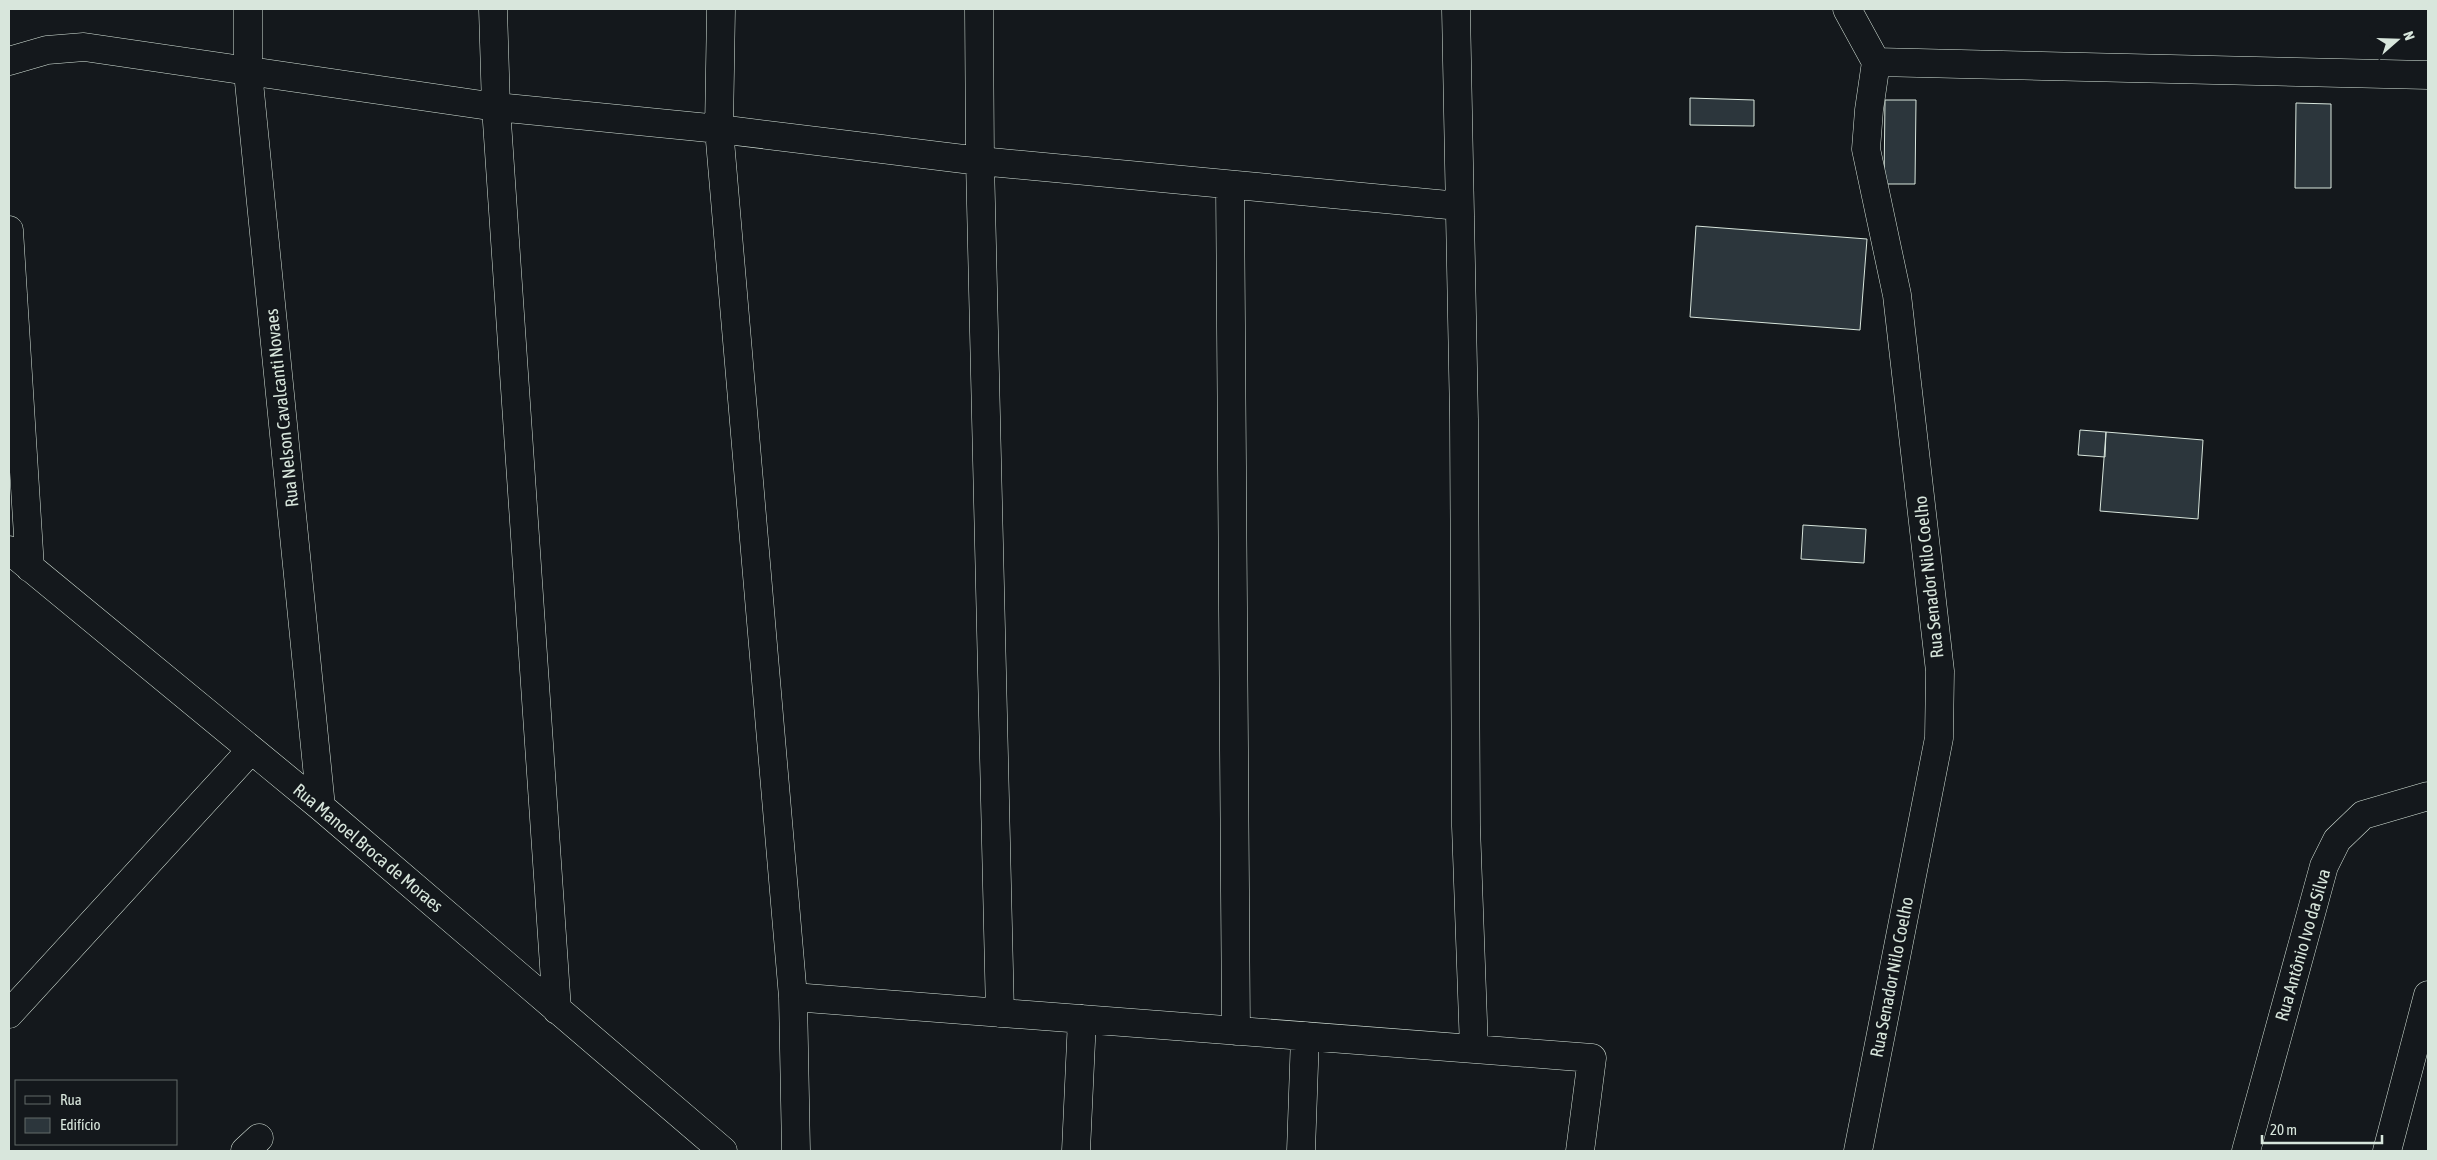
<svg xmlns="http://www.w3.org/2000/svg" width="2437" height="1160" font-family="'Asap Condensed',sans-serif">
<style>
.building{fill:#2c363c;stroke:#d8e6dc}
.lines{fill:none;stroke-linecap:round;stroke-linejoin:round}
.minor-casing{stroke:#d8e6dc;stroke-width:29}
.major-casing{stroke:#d8e6dc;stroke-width:29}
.minor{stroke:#14181c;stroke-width:28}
.major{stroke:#14181c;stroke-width:28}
.labels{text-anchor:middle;stroke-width:4;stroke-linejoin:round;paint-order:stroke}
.street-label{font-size:18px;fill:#d8e6dc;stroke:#14181c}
</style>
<rect width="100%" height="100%" fill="#14181c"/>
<path class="building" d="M1690 98 1754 100V126L1690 125Z
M1885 100H1916L1915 184H1884Z
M2296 103 2331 104V188H2295Z
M1696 226 1867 239 1860 330 1690 317Z
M2080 430 2106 432 2105 457 2078 455Z
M2106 432 2203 440 2198 519 2100 511Z
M1803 525 1866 529 1864 563 1801 559Z"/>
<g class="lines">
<defs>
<path id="minor" d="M248 9V72L321 807
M493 9 496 107 557 1010
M721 9 719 129 793 997 796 1151
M979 9 980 161 1000 1013
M1456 9 1464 419 1466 826 1474 1049
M1847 9 1876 62 1869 110 1866 149 1897 295 1940 671 1939 738 1858 1151
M9 61 47 50 84 47 496 107 719 129 980 161 1459 206
M1876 62 2428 75
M1230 185 1236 1031
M9 230 30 568
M9 550 321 807 723 1151
M793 997 1592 1058 1580 1151
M9 1014 251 750
M245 1151 259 1138
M1076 1151 1082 1019
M1301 1151 1305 1036
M2246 1151 2324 866 2337 840 2363 815 2428 796"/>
<path id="major" d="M2387 1151 2428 995"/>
</defs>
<use href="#minor" class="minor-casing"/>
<use href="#major" class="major-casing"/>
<use href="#minor" class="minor"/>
<use href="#major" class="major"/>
</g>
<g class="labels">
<g class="street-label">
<text transform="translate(282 408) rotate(-96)" y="6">Rua Nelson Cavalcanti Novaes</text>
<text transform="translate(1929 577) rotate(-96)" y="6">Rua Senador Nilo Coelho</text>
<text transform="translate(368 848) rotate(40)" y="6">Rua Manoel Broca de Moraes</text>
<text transform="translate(2303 945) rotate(-74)" y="6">Rua Antônio Ivo da Silva</text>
<text transform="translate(1892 977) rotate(-79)" y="6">Rua Senador Nilo Coelho</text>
</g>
</g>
<rect width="2437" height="1160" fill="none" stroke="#d8e6dc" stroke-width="20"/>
<rect x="15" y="1080" width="162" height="65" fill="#14181c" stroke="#626a69"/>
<rect x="25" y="1096" width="25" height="8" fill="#14181c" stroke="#626a69"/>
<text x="60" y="1105" font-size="15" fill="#d8e6dc">Rua</text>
<rect x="25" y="1118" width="25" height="15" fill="#2c363c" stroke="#626a69"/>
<text x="60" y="1130" font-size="15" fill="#d8e6dc">Edifício</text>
<g transform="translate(2397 40) rotate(70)" stroke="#14181c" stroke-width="4" paint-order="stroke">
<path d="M0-4L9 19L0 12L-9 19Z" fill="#d8e6dc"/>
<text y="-8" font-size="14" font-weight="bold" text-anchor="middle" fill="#d8e6dc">N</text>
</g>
<path d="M2262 1135v8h120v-8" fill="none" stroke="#d8e6dc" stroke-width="2.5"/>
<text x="2270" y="1135" font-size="15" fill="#d8e6dc" stroke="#14181c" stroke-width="4" paint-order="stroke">20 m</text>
</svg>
